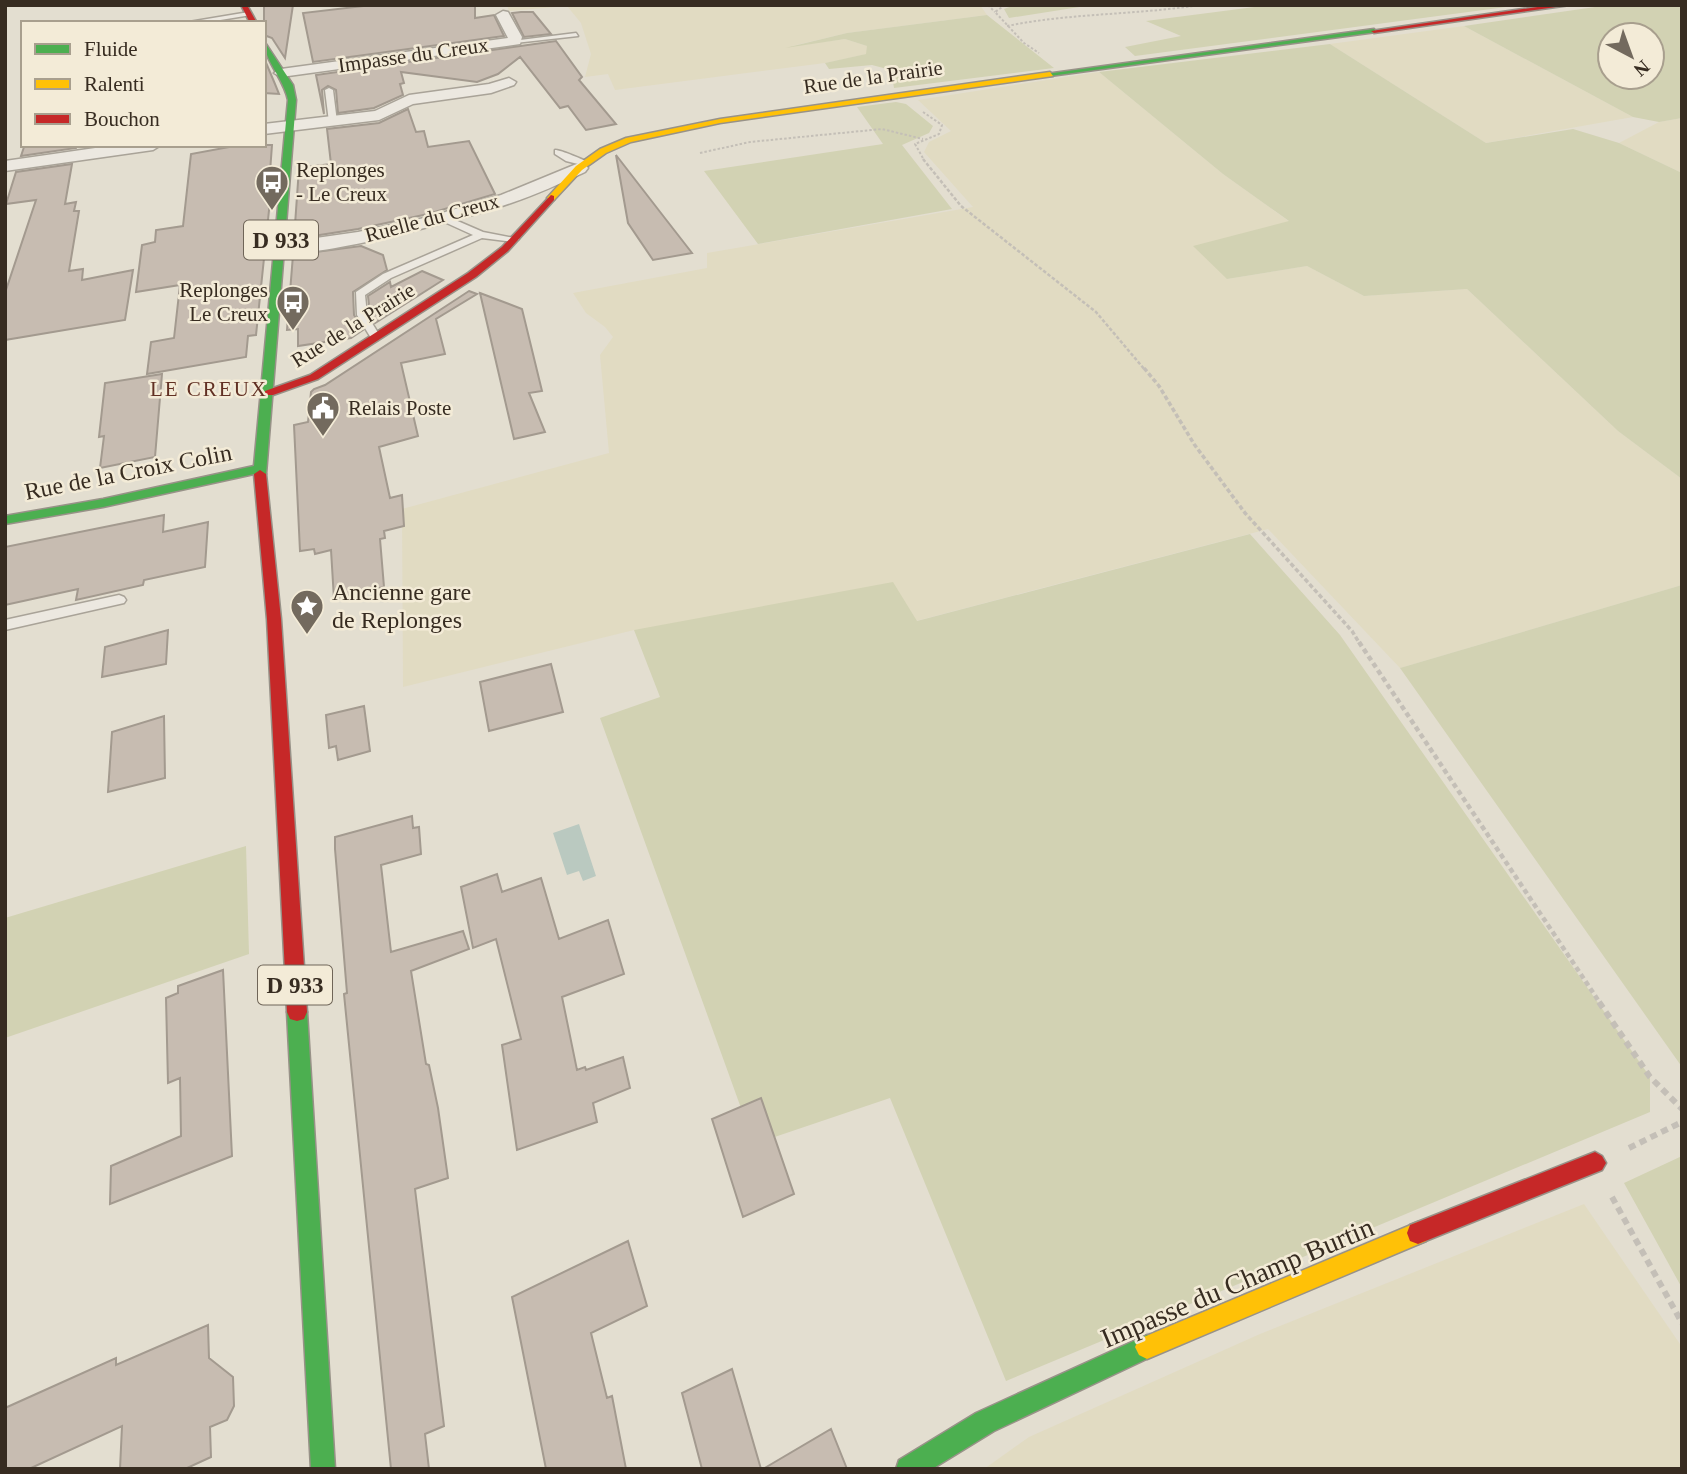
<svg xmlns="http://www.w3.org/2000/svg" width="1687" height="1474" font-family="'Times New Roman',serif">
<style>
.farmland{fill:#e1dbc2}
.green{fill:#d2d2b3;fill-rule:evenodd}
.water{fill:#bac9c0}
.building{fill:#c7bcb1;stroke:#a39a8f;stroke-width:2}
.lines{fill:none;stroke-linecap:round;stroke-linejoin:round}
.lane-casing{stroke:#a9a398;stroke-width:3}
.street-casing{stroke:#a9a398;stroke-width:3}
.fast-casing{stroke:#989288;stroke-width:3}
.slow-casing{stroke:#989288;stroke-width:3}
.jam-casing{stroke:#989288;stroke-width:3}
.path-far4{stroke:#c4bfb7;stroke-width:2;stroke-dasharray:2.5 2;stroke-linecap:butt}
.path-far3{stroke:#c4bfb7;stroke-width:2.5;stroke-dasharray:3.5 2;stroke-linecap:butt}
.path-far2{stroke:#c4bfb7;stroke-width:3.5;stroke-dasharray:4.5 2.5;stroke-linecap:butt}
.path-far1{stroke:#c4bfb7;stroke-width:4.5;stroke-dasharray:5 3.5;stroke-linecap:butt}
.path{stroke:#c4bfb7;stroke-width:6;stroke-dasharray:7 5;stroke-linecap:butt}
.lane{fill:#ece8e0;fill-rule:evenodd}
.street{fill:#ece8e0;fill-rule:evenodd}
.fast{fill:#4caf50;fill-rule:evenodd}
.slow{fill:#ffc107;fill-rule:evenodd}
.jam{fill:#c62828;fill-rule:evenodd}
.labels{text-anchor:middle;stroke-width:5;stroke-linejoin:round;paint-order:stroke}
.far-street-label{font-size:21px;fill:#372c21;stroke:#f3ebd7}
.far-poi-label{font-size:21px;fill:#372c21;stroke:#f3ebd7;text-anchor:start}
.far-neighbourhood-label{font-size:21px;letter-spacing:2px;fill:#613023;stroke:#f3ebd7}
.shield{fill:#f3ebd7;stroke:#6f6558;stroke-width:2}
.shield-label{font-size:23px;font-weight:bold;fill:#372c21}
.street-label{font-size:24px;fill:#372c21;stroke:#f3ebd7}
.poi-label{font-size:24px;fill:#372c21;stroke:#f3ebd7;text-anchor:start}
.near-street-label{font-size:28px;fill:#372c21;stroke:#f3ebd7}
</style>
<rect width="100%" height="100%" fill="#e3ded0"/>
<path class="farmland" d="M507 5H980L987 15 847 33 792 46 845 39 867 46V54L825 63 615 90 608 74 585 77 591 54 581 23 567 6 509 11Z
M1464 26 1633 117 1486 143 1330 44Z
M1099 72 1223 174 1290 222 1227 279 1307 266 1364 296 1467 289 1618 431 1682 479V585L1400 668 1268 529 916 621 634 630 403 687 402 509 609 453 600 355 613 337 605 327 586 313 573 293 707 268V253L973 207 924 152 929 142 951 131 918 100Z
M1682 118V173L1619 143 1659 122Z
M1584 1204 1682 1347V1469H984L1029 1437 1260 1334Z"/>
<path class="green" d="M1015 5H1092L1009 18 1004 9Z
M1270 5H1521L1135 56 1125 47 1181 36 1146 21Z
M1609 5H1682V118L1659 122 1633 117 1464 26ZM1610 35H1652V77H1610Z
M987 15 1054 68 894 88 891 70 872 65 829 69 825 63 866 54 867 46 845 39 785 48 847 33Z
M1330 44 1486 143 1573 129 1619 143 1682 173V479L1618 431 1467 289 1364 296 1307 266 1227 279 1193 246 1289 221 1223 174 1099 72Z
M896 102 906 104 933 126 929 133 902 145 952 209 758 244 704 171 883 144 857 107Z
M1250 534 1340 635 1650 1077V1112L1006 1381 890 1098 754 1144 600 718 660 697 634 630 893 582 917 621Z
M1682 585V1067L1400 668Z
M246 846 249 954 5 1038V918Z
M1682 1156V1288L1624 1183Z"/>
<path class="water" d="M579 824 596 876 583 881 579 871 567 875 553 833Z"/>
<path class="building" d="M264 5H293L285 58 272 38 264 35Z
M372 5H475V18L494 15 504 36 313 62 303 13Z
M521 12H533L551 34 524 37 512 13Z
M556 41 582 77 579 80 616 124 586 130 568 106 560 108 520 57 498 74 477 82 401 72 404 83 400 84 403 95 374 108 338 113 336 90 328 86 322 90 324 114 316 75Z
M264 58 275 84 279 94 264 93Z
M408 109 416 132 424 131 428 147 469 141 495 194 428 214 358 229 294 239 299 168 331 164 327 129 379 123Z
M33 145H76V148L21 156 24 147Z
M240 145H272L270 172H273L256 335 248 336 246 357 147 374 151 342 174 338 180 285 136 292 142 245 155 242 156 230 183 226 191 154Z
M616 155 664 217 692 253 653 260 628 223Z
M72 164 65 204 76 202 74 211H79L69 271 83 269 82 280 133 270 125 320 5 340V293L36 200 6 204 16 172Z
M361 246 383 255 387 270 353 292 354 315 363 330 351 338 298 346V329L287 330 293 255Z
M422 271 443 280 375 323 370 314 368 296 390 282 391 287Z
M469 291 477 294 436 319 445 354 401 363 418 436 379 447 390 498 402 495 404 526 384 531 385 538 380 539 384 587 334 599 331 550 315 554 314 549 300 551 294 425 308 422 311 392 314 389 325 385Z
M480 293 522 309 542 391 529 393 545 432 514 439Z
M162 374 155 457 100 468 104 436 99 437 105 383Z
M164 515 163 532 208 522 205 567 144 580 143 585 76 600 78 589 5 605V547Z
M168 630 166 664 102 677 105 647Z
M551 664 563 712 489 731 480 682Z
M364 706 370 751 338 760 336 746 329 748 326 715Z
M164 716 165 778 108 792 112 732Z
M412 816 413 828 419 827 421 854 381 865 391 952 463 931 469 949 411 971 426 1064 429 1065 438 1108 448 1178 415 1189 444 1426 425 1434 429 1469H391L344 994 347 993 335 849V837Z
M497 874 502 892 541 878 559 939 608 920 624 974 562 997 577 1070 585 1067 586 1070 623 1057 630 1088 593 1103 597 1122 517 1150 502 1045 521 1039 496 939 473 948 461 887Z
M223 970 232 1156 110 1204 111 1166 181 1136 180 1078 168 1083 166 998 178 993V986Z
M761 1098 794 1194 743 1217 712 1119Z
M628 1241 647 1306 591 1333 607 1398 612 1396 626 1469H546L512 1297Z
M208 1325 209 1358 233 1377 234 1406 227 1420 210 1427 211 1457 185 1469H120L122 1426 29 1469H5V1408L116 1358V1365Z
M732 1369 761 1469H702L682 1393Z
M831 1429 847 1469H763Z"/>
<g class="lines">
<defs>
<path id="lane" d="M249 12 251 15 202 23H183Z
M576 33 578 36 515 43 512 41Z
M329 88 333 90 337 122 333 124 329 122 325 90Z
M555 150C561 150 584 160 590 163L586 166 566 161 555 154Z
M440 216H446L483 232 519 239 514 242 482 238 391 278 365 295 367 315 380 336 371 338 357 315 356 292 383 274 473 235 440 220Z
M119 595 124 597 126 600 124 603 5 630V620Z"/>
<path id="street" d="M503 11 508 12 522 37 520 44 281 77 274 73 281 69 508 38 496 15Z
M509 78 516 82 514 85 491 93 413 104 379 120 264 134V124L375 111 409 95 489 84Z
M116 145H161L153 150 5 171V161Z
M579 163 585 164 588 168 585 172C561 183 536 195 511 203 481 214 287 269 271 249L281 243 358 232 429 217 501 195Z"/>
<path id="fast" d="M1374 29 1376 32 1050 76 1046 74Z
M264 41 293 85 296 100 266 474 260 478 254 474 103 507 5 524V516L103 499 254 466 288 100C284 79 264 60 264 41Z
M297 1003 304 1005 307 1012 335 1469H311L287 1012 290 1005Z
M1147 1335 1155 1339 1159 1347 1155 1355 994 1431 932 1469H896L899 1460 976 1413Z"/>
<path id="slow" d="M1050 72 1053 76 720 123 631 142 606 153 582 170 554 200 547 198 576 166 600 149 626 138 720 119Z
M1418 1222 1426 1225 1429 1233 1426 1241 1147 1359 1139 1355 1135 1347 1139 1339Z"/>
<path id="jam" d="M241 5H247L257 23H250Z
M1551 5H1570L1374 33 1371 31Z
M551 195 554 196V200L508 251 476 277 318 379 273 395H265V391L310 375 468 273 502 247Z
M260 470 266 474 281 619 307 1012 304 1019 297 1021 290 1019 287 1012 267 619 254 474Z
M1595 1152 1602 1156 1606 1163 1602 1170 1418 1244 1410 1241 1407 1233 1410 1225Z"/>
</defs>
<use href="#lane" class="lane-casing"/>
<use href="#street" class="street-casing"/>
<use href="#fast" class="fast-casing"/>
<use href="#slow" class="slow-casing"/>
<use href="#jam" class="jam-casing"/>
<path class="path-far4" d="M988 5 995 12
M1005 5 995 12 1024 43 1039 53
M1007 26C1070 13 1136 15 1200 5
M923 112 942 125 939 134 915 144 924 160
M700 153 750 142 882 129 923 139"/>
<path class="path-far3" d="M923 159 961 206 1096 312 1145 370"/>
<path class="path-far2" d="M1144 368 1159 386 1194 444 1245 513 1352 631 1360 644"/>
<path class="path-far1" d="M1359 642 1600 1003"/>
<path class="path" d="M1599 1002 1650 1077 1682 1109
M1629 1148 1682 1122
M1612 1197 1682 1323"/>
<use href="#lane" class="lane"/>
<use href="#street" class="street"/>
<use href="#fast" class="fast"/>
<use href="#slow" class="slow"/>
<use href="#jam" class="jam"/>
</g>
<defs>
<symbol id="bus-pin" viewBox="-11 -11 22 30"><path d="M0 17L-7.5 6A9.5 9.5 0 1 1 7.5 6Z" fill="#736a5e" stroke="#f3ebd7"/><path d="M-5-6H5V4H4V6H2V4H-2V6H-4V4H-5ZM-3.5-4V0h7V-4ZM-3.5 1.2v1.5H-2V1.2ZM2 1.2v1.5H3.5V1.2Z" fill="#fff"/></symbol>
<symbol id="civic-pin" viewBox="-11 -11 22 30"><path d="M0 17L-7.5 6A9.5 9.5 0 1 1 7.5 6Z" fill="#736a5e" stroke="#f3ebd7"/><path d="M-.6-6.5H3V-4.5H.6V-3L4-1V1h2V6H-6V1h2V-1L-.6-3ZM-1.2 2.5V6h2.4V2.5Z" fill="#fff"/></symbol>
<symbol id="sight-pin" viewBox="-11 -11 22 30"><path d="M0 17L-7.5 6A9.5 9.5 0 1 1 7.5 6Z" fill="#736a5e" stroke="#f3ebd7"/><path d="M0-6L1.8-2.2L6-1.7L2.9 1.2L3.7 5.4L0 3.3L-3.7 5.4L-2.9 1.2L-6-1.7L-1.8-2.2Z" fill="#fff"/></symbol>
</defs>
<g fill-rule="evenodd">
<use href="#bus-pin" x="253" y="163" width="38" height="52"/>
<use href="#bus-pin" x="274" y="283" width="38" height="52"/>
<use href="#civic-pin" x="304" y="389" width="38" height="52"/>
<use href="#sight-pin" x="288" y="587" width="38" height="52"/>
</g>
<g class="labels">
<g class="far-street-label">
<text transform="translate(413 55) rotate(-8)" y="7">Impasse du Creux</text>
<text transform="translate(873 77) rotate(-8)" y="7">Rue de la Prairie</text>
<text transform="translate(432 218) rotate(-15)" y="7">Ruelle du Creux</text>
<text transform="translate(353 325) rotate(-32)" y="7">Rue de la Prairie</text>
</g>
<g class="far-poi-label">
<text x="296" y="177">Replonges<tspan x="296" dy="24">- Le Creux</tspan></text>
<text x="268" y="297" text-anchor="end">Replonges<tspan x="268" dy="24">Le Creux</tspan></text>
<text x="348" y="415">Relais Poste</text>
</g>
<g class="far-neighbourhood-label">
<text x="209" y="396">LE CREUX</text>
</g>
<g class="shield">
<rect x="244" y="220.5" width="74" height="39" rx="5"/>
<rect x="258" y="965.5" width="74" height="39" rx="5"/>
</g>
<g class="shield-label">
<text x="281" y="248">D 933</text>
<text x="295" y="993">D 933</text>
</g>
<g class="street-label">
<text transform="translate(128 472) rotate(-11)" y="8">Rue de la Croix Colin</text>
</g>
<g class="poi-label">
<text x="332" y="600">Ancienne gare<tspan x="332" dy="28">de Replonges</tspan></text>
</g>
<g class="near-street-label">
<text transform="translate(1237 1282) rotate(-23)" y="10">Impasse du Champ Burtin</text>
</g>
</g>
<rect width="1687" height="1474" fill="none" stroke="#372c21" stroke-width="14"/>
<rect x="21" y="21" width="245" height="126" fill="#f3ebd7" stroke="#a89f8e" stroke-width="2"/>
<rect x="35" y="44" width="35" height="10" fill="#4caf50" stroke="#a89f8e" stroke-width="2"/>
<text x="84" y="56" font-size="21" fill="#372c21">Fluide</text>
<rect x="35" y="79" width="35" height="10" fill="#ffc107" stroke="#a89f8e" stroke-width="2"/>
<text x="84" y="91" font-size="21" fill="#372c21">Ralenti</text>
<rect x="35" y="114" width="35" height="10" fill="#c62828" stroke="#a89f8e" stroke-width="2"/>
<text x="84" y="126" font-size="21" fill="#372c21">Bouchon</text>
<g transform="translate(1631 56) rotate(139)"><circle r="33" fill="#f3ebd7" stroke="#a89f8e" stroke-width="2"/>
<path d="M0-5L12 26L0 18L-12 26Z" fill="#736a5e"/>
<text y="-10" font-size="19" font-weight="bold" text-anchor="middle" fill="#372c21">N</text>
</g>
</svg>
